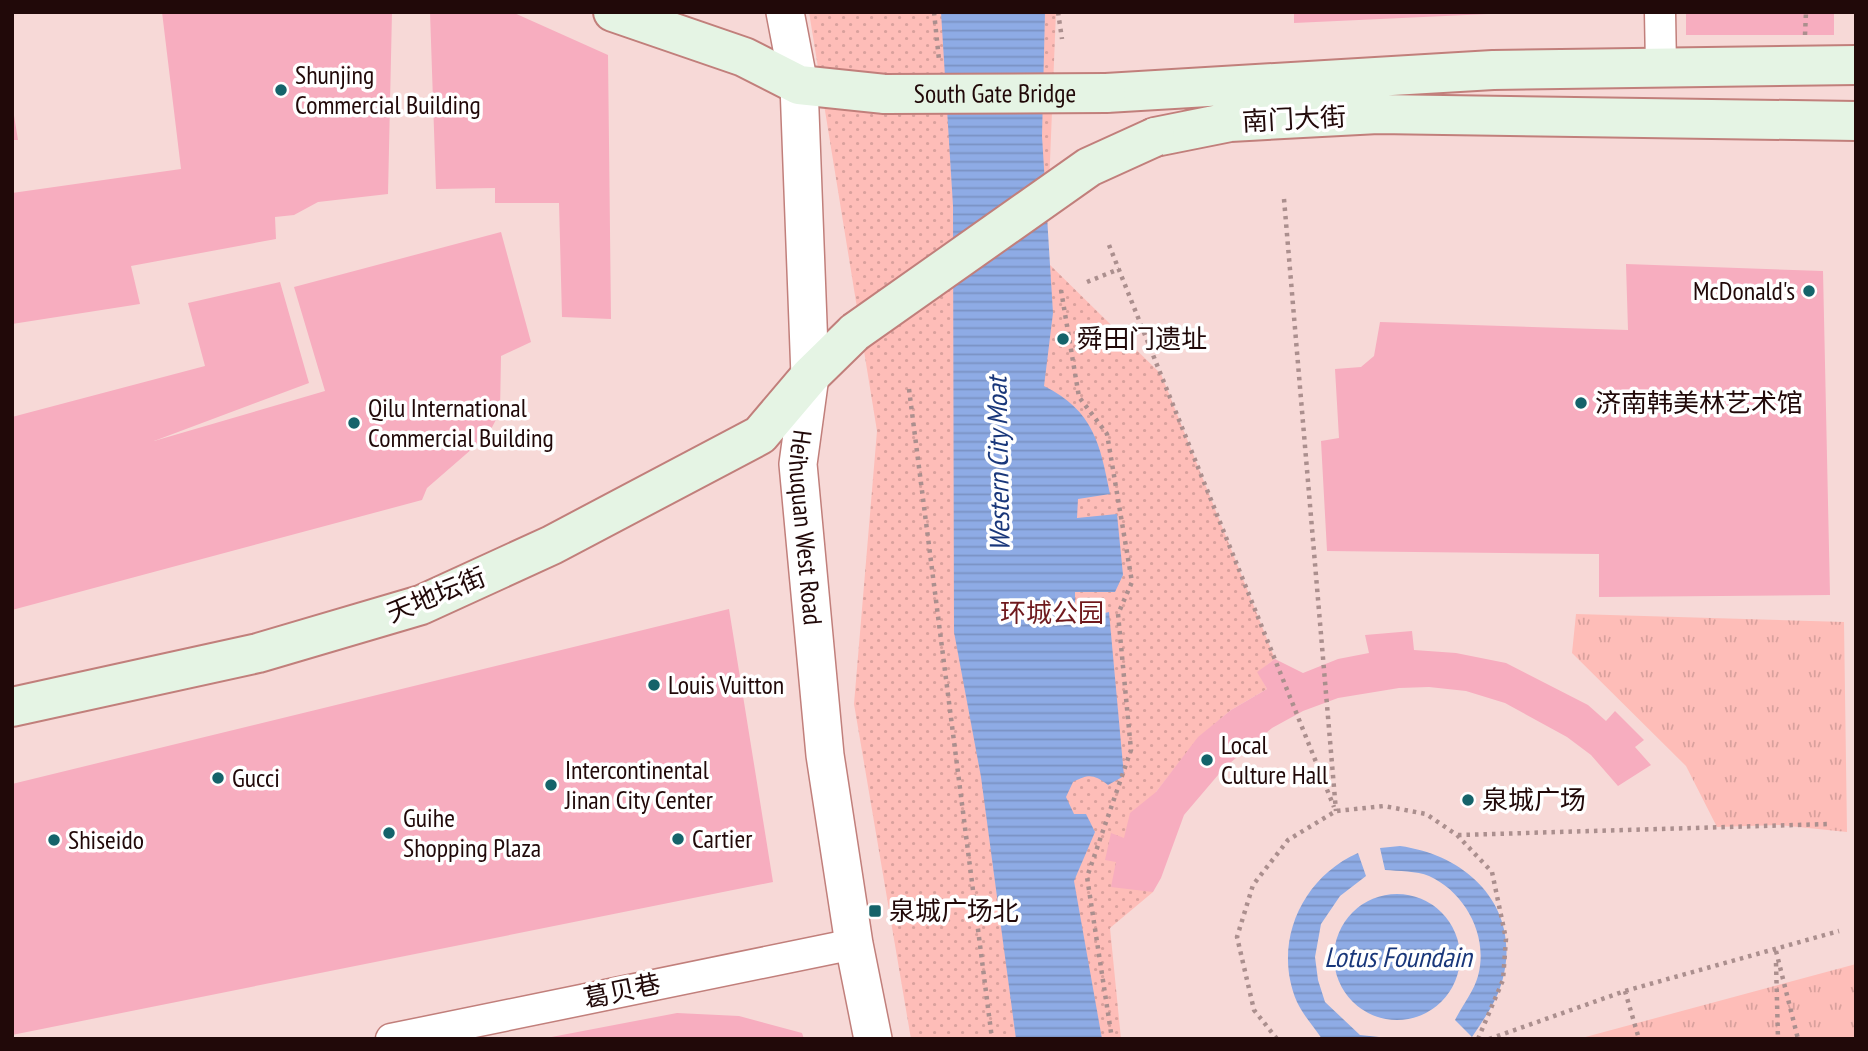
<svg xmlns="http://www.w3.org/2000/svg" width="1868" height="1051" font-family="'PT Sans Narrow','Noto Sans SC',sans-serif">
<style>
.grass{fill:url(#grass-tufts)}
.park{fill:url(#park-dots)}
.water{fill:url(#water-rules)}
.building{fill:#f7adbf}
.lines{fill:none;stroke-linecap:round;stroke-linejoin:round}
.minor-casing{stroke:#c17f7b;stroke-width:33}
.tertiary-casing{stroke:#c17f7b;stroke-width:40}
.secondary-casing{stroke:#c17f7b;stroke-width:42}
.path{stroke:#ab8f8e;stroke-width:4.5;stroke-dasharray:3.5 5;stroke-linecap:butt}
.minor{stroke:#fff;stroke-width:30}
.tertiary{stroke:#fff;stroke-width:37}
.secondary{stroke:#e5f4e4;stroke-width:38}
.secondary-bridge-casing{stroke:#c17f7b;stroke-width:42;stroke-linecap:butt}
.secondary-bridge{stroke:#e5f4e4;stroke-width:38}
.poi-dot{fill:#15636a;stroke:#fff;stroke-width:2.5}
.labels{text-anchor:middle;stroke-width:7;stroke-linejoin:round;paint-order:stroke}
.poi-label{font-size:26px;fill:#210909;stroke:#fff;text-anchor:start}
.street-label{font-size:26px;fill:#210909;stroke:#fff}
.park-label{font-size:26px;fill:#6f191d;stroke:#fff}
.water-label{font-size:28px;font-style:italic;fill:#19377a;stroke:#fff}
</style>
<defs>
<pattern id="grass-tufts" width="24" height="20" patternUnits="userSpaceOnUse" patternTransform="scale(1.75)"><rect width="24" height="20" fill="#febdb8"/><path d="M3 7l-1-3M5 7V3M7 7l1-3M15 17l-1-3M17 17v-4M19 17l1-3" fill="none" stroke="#d9a19d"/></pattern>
<pattern id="park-dots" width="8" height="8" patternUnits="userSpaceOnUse" patternTransform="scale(1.75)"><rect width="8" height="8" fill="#febdb8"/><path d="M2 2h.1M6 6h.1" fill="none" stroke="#d9a19d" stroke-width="1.8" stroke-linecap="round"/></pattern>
<pattern id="water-rules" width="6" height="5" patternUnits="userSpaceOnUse" patternTransform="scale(1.75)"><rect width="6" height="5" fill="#8eabe5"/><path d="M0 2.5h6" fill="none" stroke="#7a92c3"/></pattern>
</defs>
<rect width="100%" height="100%" fill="#f7d9d7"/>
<path class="grass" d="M1576 614 1844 622 1847 832 1779 825 1717 827 1686 766 1572 653Z
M1856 964V1039H1578Z"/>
<path class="park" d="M809 12H1056L1046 261 1161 374 1275 659 1258 672 1267 689 1231 710 1199 737 1156 792 1153 892 1110 928 1121 1039H911L854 704 877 431Z"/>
<path class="water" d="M941 12H1045L1042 136 1053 313 1044 386C1094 411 1100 444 1110 494L1078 499 1077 518 1117 514 1123 575 1115 592H1075V620L1109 612 1124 776 1108 785C1093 774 1089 774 1073 782L1066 797 1074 814H1086L1095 832 1074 881 1102 1039H1016L981 777 954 632 953 206Z
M1400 846C1473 856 1527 914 1499 991 1492 1008 1482 1022 1472 1037L1455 1020C1462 1006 1474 991 1478 976 1489 936 1465 892 1429 876 1417 871 1398 871 1385 870L1380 848Z
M1358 853 1366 876 1340 896 1321 924 1315 957 1318 980 1325 1002 1360 1035 1398 1039H1322C1314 1027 1303 1015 1297 1002 1272 944 1301 878 1358 853Z
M1334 957a63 63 0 1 1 126 0a63 63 0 1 1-126 0Z"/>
<path class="building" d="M162 12H392L388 194 318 202 294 215 275 217 276 239 131 266 140 304 12 324V193L181 169Z
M430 12H512L608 55 611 319 562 317 559 203H495V188L436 189Z
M1294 12H1488V14L1294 23Z
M1686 12H1834V35H1686Z
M12 103 18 140H12Z
M501 232 531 342 501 356 500 412 488 435 427 488 422 500 12 610V417L205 366 188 303 280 282 309 383 154 441 325 391 294 287Z
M1626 264 1823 271 1830 595 1599 597V554L1327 551 1321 441 1339 438 1335 369 1361 367 1374 356 1380 322 1628 330Z
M729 609 773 882 12 1035V784Z
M1412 631 1414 650 1456 653 1506 663 1588 705 1606 721 1615 711 1644 740 1635 747 1651 765 1618 786 1591 755 1567 737 1505 703 1466 691 1429 687 1399 688 1338 698 1303 711 1272 728 1224 768 1184 815 1161 878 1153 892 1111 887 1116 862 1105 860 1111 833 1124 838 1130 813 1156 792 1198 737 1231 710 1267 689 1257 672 1275 659 1303 673 1338 659 1369 653 1365 635Z
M677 1013 739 1016 802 1033 804 1039H541Z"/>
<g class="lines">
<defs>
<path id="minor" d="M1660 12 1661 67
M391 1039 854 944"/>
<g id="tertiary">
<path id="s1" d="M785 12 799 85 810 376 798 464 825 755 854 944 873 1039"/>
</g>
<path id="secondary" d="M613 12 744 57 799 85 885 94
M1106 93 1493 70 1856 65
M1155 137 1230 122 1378 114 1856 121
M12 707 258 653 421 605 552 545 760 435 810 376 855 332"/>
</defs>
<use href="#minor" class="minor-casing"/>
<use href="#tertiary" class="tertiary-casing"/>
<use href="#secondary" class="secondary-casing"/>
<path class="path" d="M934 12 939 60
M1058 12 1062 39
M1805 35 1806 12
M1284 199 1336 811
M1109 245 1334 807
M1087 282 1119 269
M1061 290 1079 397 1107 434 1132 582 1118 614 1131 750 1087 877 1112 1039
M909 389 992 1039
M1458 835 1828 824
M1776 951 1798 1039
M1776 963 1778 1039
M1625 991 1639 1039
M1277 1039 1254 1010 1237 937 1253 885 1288 840 1336 811 1384 806 1426 814 1457 835 1492 872 1506 939 1503 980 1478 1039
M1489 1039 1625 991 1839 931"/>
<use href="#minor" class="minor"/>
<use href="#tertiary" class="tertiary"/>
<use href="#secondary" class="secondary"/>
<defs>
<g id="secondary-bridge">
<path id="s2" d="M885 94 1106 93"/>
<path d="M855 332 1089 167 1155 137"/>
</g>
</defs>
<use href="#secondary-bridge" class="secondary-bridge-casing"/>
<use href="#secondary-bridge" class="secondary-bridge"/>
</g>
<g class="poi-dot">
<circle cx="281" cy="90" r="7"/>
<circle cx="1809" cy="291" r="7"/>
<circle cx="1063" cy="339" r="7"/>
<circle cx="1581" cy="403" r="7"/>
<circle cx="354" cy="423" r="7"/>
<circle cx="654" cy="685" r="7"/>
<circle cx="1207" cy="760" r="7"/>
<circle cx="218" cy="778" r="7"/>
<circle cx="551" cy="785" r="7"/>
<circle cx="1468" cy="800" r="7"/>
<circle cx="389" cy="833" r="7"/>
<circle cx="678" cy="839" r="7"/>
<circle cx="54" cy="840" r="7"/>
<rect x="868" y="904" width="14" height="14" rx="3.5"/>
</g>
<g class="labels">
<g class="poi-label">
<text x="295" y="84">Shunjing<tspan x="295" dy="30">Commercial Building</tspan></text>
<text x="1795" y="300" text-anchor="end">McDonald's</text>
<text x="1077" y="348">舜田门遗址</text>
<text x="1595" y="412">济南韩美林艺术馆</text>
<text x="368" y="417">Qilu International<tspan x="368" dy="30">Commercial Building</tspan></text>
<text x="668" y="694">Louis Vuitton</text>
<text x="1221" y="754">Local<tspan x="1221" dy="30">Culture Hall</tspan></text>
<text x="565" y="779">Intercontinental<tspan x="565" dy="30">Jinan City Center</tspan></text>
<text x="232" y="787">Gucci</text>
<text x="1482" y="809">泉城广场</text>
<text x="403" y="827">Guihe<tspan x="403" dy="30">Shopping Plaza</tspan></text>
<text x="692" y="848">Cartier</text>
<text x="68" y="849">Shiseido</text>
<text x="889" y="920">泉城广场北</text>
</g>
<g class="street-label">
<text dy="9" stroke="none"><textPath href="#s2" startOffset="110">South Gate Bridge</textPath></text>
<text transform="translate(1294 119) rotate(-3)" y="9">南门大街</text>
<text dy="9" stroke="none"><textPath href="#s1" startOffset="518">Heihuquan West Road</textPath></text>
<text transform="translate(436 595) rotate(-22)" y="9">天地坛街</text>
<text transform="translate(622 991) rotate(-12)" y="9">葛贝巷</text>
</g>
<g class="park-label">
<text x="1052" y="622">环城公园</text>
</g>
<g class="water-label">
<text transform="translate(998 464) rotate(-91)" y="10">Western City Moat</text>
<text x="1398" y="967">Lotus Foundain</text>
</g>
</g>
<rect width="1868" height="1051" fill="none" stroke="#210909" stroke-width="28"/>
</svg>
